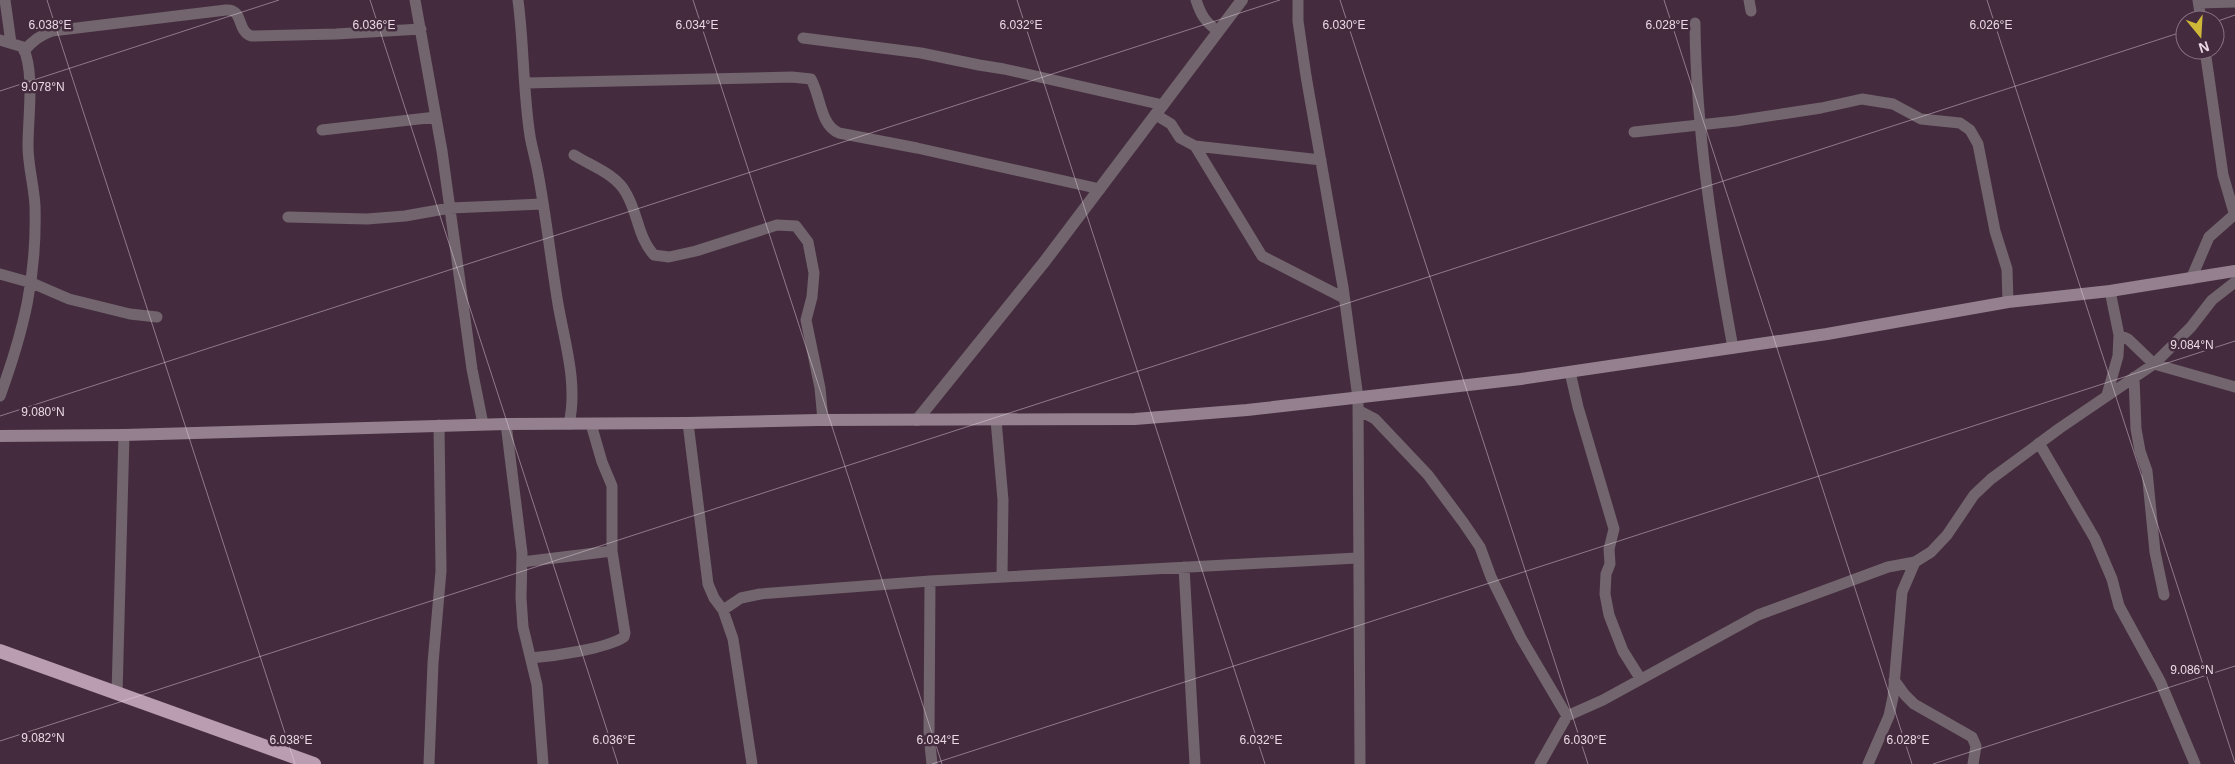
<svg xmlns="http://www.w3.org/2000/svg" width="2235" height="764" font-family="Arial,sans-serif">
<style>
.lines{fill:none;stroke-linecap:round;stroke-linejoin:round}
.minor{stroke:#72656e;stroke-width:11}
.tertiary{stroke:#72656e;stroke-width:12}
.secondary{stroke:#94808e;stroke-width:12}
.trunk{stroke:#ba9db1;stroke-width:14}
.ticks{fill:none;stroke:#ebdae6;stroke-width:1;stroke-opacity:0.45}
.ticks-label{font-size:12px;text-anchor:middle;fill:#ebdae6;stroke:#442c3e;stroke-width:5;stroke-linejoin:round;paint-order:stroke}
</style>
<rect width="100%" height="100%" fill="#442c3e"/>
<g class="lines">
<path class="minor" d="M5 0 11 43
M415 0 442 151 472 369 483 424
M518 0C524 45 523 91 530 136 532 148 536 161 538 173 546 216 551 261 558 304 565 344 578 384 569 424
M1196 0C1201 15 1205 22 1218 31
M1298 0V21L1306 76 1343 287 1358 398 1360 764
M1749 0 1751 11
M2198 0 2201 20
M2199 3 2235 2
M1695 23C1696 134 1713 239 1733 348
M803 38 921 53 979 65 1004 69 1163 105
M0 40 23 47C35 73 28 116 28 146 28 166 34 186 35 206 37 277 24 330 0 396
M2205 50 2223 175 2235 216
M24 51C32 41 40 35 52 31L226 10C244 9 236 30 251 36L336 34 421 29
M526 83 792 77 811 79C821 97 820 125 839 133L917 148 1100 189
M1156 115 1171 124 1180 138 1195 146 1321 160
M322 130 436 117
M1634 132 1736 121 1821 108 1862 99 1893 104 1921 119 1960 123 1970 130 1978 144 1995 231 2007 269 2008 302
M1195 146 1262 256 1344 298
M574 155C591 166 616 174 626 193 638 213 638 238 654 255L669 257 696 251 777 225 796 226 808 242 814 273 812 297 806 320 820 388 823 420
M288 217 367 219 405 216 450 208 542 204
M0 274 32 283 69 299 130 314 157 317
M2191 279 2209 237 2234 215
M2119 335 2128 339 2154 364 2235 387
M1570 372 1578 407 1614 529 1609 549 1610 564 1606 574 1605 594 1609 615 1623 651 1640 678
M2134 377 2136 429 2140 451 2147 471 2155 552 2164 595
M2107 395 2118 356 2119 335 2110 291
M1358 410 1375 419 1428 475 1463 522 1480 547 1491 577 1521 638 1567 716 1540 764
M996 420 1003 500 1002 577
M688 423 708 584 714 598 723 610 733 639 752 764
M506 424 522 553 521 598 523 627 537 685 543 764
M2039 443 2095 539 2112 579 2119 606 2160 681 2195 764
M522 562 612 551
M1915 562 1931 552 1947 535 1974 495 1991 479 2060 428 2154 364 2191 327 2212 300 2235 282
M1184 567 1195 764
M930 581 929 735 932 764
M723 610 741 598 760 594 930 581 1357 558
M531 658C553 656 606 649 624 637L625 633 612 551V486L602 462 591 424
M1894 680 1905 695 1914 704 1972 737 1976 746 1973 764
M117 694 124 435
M1567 716 1603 700 1758 615 1888 567 1915 562 1902 592 1893 697 1889 716 1868 764
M429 764 433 663 441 571 439 425"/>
<path class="tertiary" d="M917 420 1045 261 1242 0"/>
<path class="secondary" d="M0 436 124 435 506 424 688 423 818 420 1135 419 1247 410 1521 379 1827 334 2008 302 2110 291 2235 271"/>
<path class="trunk" d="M0 651 314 764"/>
</g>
<path class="ticks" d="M47 0 295 764M370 0 618 764M693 0 942 764M1017 0 1265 764M1340 0 1588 764M1664 0 1912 764M1987 0 2235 763M2215 22 2235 15M0 91 279 0M0 416 1280 0M0 741 2185 31M932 764 2235 341M1933 764 2235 666"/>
<g class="ticks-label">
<text x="50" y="29">6.038°E</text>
<text x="374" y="29">6.036°E</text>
<text x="697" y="29">6.034°E</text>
<text x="1021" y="29">6.032°E</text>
<text x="1344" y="29">6.030°E</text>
<text x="1667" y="29">6.028°E</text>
<text x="1991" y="29">6.026°E</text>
<text x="43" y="91">9.078°N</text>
<text x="2192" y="349">9.084°N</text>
<text x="43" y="416">9.080°N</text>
<text x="2192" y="674">9.086°N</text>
<text x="43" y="742">9.082°N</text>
<text x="291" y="744">6.038°E</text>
<text x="614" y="744">6.036°E</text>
<text x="938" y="744">6.034°E</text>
<text x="1261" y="744">6.032°E</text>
<text x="1585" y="744">6.030°E</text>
<text x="1908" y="744">6.028°E</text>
</g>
<g transform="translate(2200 35) rotate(162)"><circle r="24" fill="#442c3e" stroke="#877281"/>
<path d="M0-4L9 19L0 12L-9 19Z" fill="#cfb837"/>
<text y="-8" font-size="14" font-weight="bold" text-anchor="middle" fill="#ebdae6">N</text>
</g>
</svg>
